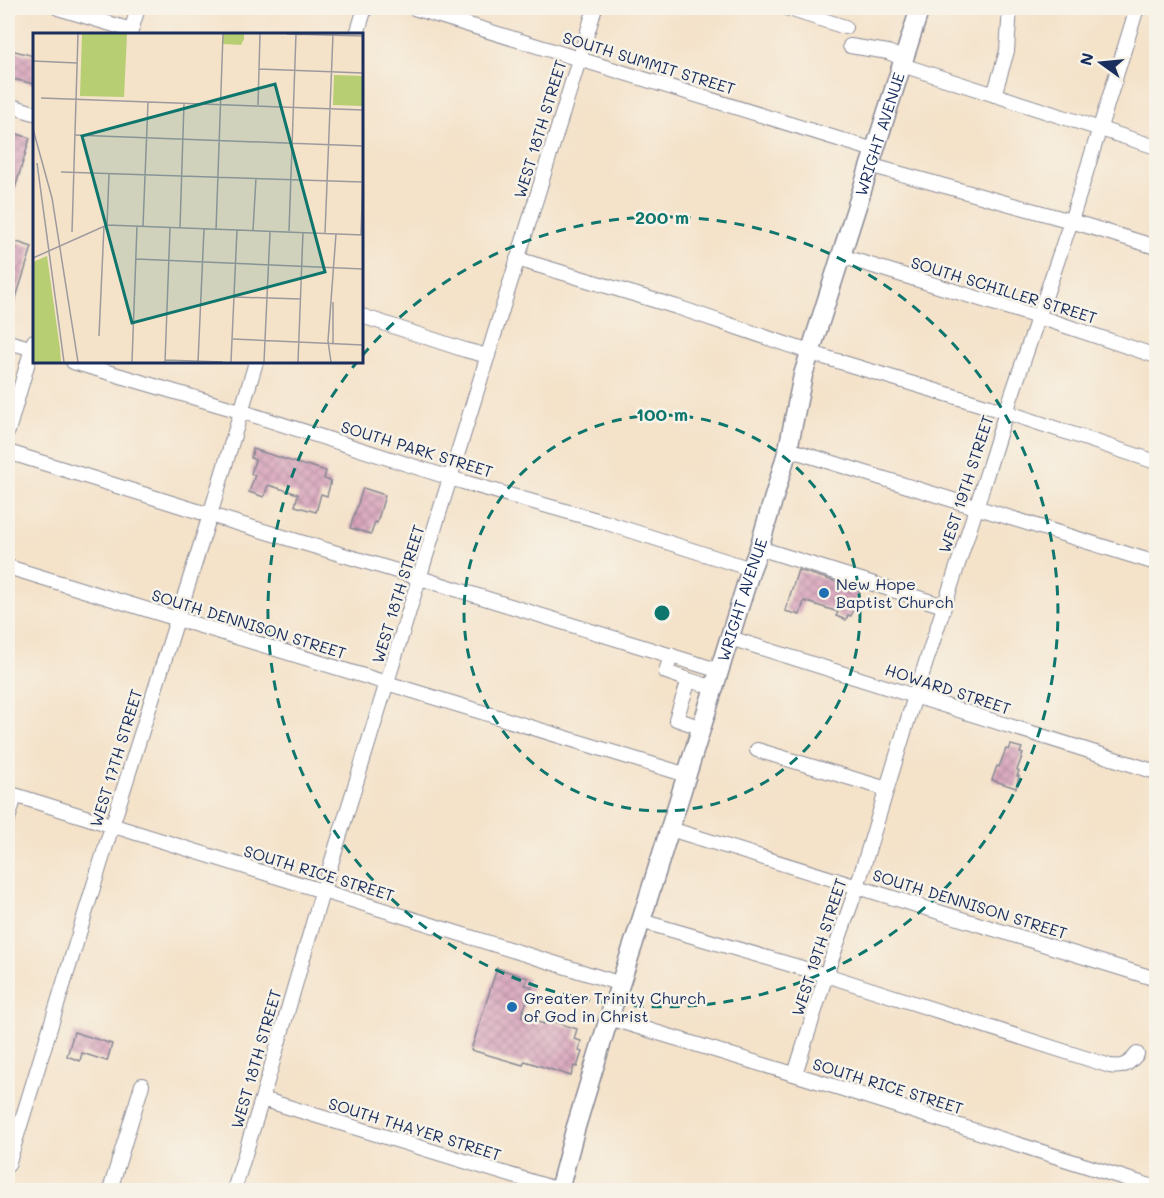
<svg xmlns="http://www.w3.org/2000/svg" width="1164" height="1198" font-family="Mali,sans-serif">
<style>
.building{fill:url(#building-cross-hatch)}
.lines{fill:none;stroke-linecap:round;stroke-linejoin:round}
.minor-casing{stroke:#888894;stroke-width:16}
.major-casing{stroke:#888894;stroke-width:21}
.minor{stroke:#fff;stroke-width:14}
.major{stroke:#fff;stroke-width:18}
.ring{fill:none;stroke:#0f766e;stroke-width:3;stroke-dasharray:10 8}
.poi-dot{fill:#1f6fb2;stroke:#f7f3e8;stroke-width:2}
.labels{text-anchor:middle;stroke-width:5;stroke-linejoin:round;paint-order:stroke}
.street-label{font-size:16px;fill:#1b2f5e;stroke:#f7f3e8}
.poi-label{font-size:16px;fill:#1b2f5e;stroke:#f7f3e8;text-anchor:start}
.inset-road{fill:none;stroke:#9d9a9e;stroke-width:1.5}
.view{fill:#0f766e;fill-opacity:0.15;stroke:#0f766e;stroke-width:3}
.inset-edge{fill:none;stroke:#1b2f5e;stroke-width:3}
.centre{fill:#0f766e;stroke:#f7f3e8;stroke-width:3}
.ring-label{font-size:18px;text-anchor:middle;font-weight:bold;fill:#0f766e;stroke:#f7f3e8;stroke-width:5;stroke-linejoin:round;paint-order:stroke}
</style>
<defs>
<pattern id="building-cross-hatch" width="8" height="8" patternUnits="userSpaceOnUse" patternTransform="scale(1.5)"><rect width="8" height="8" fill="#d59db7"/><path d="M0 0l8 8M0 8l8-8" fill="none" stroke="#ac8098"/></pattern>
</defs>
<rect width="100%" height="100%" fill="#f7f3e8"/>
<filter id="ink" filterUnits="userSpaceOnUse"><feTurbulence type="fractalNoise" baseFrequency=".0167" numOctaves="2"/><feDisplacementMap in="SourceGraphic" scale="12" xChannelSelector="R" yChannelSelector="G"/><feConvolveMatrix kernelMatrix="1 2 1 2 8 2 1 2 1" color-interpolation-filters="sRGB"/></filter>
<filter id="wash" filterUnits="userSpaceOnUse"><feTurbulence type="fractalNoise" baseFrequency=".008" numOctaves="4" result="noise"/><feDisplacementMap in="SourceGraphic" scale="24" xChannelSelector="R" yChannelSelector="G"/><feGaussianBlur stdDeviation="1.35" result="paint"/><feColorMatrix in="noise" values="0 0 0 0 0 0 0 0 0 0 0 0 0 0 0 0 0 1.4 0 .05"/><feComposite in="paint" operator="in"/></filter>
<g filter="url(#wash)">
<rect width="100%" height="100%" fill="#f4e2c9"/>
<g id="blocks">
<path class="building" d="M11 50 34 56V84L8 78V64Z
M8 131 30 138 11 202H8Z
M8 239 32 247 10 317H8Z
M253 449 306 466 307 465 326 471 324 479 331 481 327 496 321 494 316 512 295 506 298 494 268 485 264 497 249 492 255 475 251 474 255 460 251 458Z
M363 488 385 495 377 523 375 522 371 534 350 528Z
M798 570 860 589 851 616 848 615 846 620 836 616 838 612 804 601 800 615 785 611Z
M1011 745 1022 748 1020 753 1023 754 1017 770 1019 771 1017 776H1019L1016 788 992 780 997 766 999 767 1006 749 1009 750Z
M497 968 528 978 525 985 532 987 521 1017 544 1024 545 1019 577 1029 574 1039 581 1041 579 1051 582 1052 577 1067 574 1066 571 1076 525 1061 523 1065 471 1050Z
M74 1032 112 1044 107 1061 82 1053 80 1061 67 1056Z"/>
</g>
</g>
<g filter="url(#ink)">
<use href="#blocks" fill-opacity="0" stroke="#888894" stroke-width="1.5"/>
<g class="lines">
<defs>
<path id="minor" d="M58 8 131 30
M414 8 874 150
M786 8 845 27
M130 34 138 8
M357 34 365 8
M850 46 888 52 904 59
M902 65 1156 147
M994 95 1007 51 1010 8
M8 105 34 113
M869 165 1071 221 1156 247
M841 256 1051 321 1156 356
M517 259 677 307 824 357 1006 412 1156 462
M362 316 465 350 488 356
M8 342 34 349
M73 362 240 411 463 482 604 522 751 569
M8 431 34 341
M788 449 1156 563
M8 452 210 515 420 578 720 671
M759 548 944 606
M8 567 687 775
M730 638 1156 772
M671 655 666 672 689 680
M702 728 676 719 689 680 714 688
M757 750 887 789
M8 793 621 984
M8 819 15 796
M670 829 1156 979
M641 921 826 975 1110 1066C1123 1068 1129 1064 1137 1054
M609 1018 843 1089 1156 1188
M795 1074 826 975 857 887 915 696 973 518 1006 412 1071 221 1137 8
M262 1099 559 1190
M8 1165 112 826 210 515 256 362
M110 1190 142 1085
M234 1190 262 1099 318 906 595 8"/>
<g id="major">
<path id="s1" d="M559 1190 575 1130 609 1018 641 921 751 569 759 548 788 449 803 375 920 8"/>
</g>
</defs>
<use href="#minor" class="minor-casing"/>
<use href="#major" class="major-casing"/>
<use href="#minor" class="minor"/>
<use href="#major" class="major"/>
</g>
</g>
<g class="ring">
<circle cx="662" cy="613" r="198"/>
<path d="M362 356A395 395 0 1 1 357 362"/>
</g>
<g class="poi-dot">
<circle cx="824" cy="593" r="6"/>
<circle cx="512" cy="1007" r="6"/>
</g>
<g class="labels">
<g class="street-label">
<text transform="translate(649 63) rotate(17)" y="6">SOUTH SUMMIT STREET</text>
<text transform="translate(540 129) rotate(-73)" y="6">WEST 18TH STREET</text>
<text dy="6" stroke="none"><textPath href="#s1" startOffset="1104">WRIGHT AVENUE</textPath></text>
<text transform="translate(1004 290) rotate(17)" y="6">SOUTH SCHILLER STREET</text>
<text transform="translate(417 449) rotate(17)" y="6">SOUTH PARK STREET</text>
<text transform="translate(966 484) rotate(-72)" y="6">WEST 19TH STREET</text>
<text transform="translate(398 594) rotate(-73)" y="6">WEST 18TH STREET</text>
<text dy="6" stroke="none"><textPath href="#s1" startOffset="618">WRIGHT AVENUE</textPath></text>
<text transform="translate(249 624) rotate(17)" y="6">SOUTH DENNISON STREET</text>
<text transform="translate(948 689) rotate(18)" y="6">HOWARD STREET</text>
<text transform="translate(116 758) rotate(-73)" y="6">WEST 17TH STREET</text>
<text transform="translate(319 873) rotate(17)" y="6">SOUTH RICE STREET</text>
<text transform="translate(970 904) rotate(17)" y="6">SOUTH DENNISON STREET</text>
<text transform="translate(819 947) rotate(-72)" y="6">WEST 19TH STREET</text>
<text transform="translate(256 1059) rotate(-74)" y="6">WEST 18TH STREET</text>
<text transform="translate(888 1086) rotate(17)" y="6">SOUTH RICE STREET</text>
<text transform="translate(415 1129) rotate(17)" y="6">SOUTH THAYER STREET</text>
</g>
<g class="poi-label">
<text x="836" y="590">New Hope<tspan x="836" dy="18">Baptist Church</tspan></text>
<text x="524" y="1004">Greater Trinity Church<tspan x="524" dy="18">of God in Christ</tspan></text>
</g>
</g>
<g transform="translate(33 33)">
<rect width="330" height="330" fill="#f4e2c9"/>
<path d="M49 1H94L91 64 47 63Z" fill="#b7ce73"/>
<path d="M14 223 27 316 28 329H0V229Z" fill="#b7ce73"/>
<path d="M190 1H211V6L208 12 190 11ZM301 42 330 43V73L300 72Z" fill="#b7ce73"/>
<path class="inset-road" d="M254 1 330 3M0 28 44 30M226 36 330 40M8 65 330 77M225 72 227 1M0 96 19 165 45 329M41 102 330 113M4 130 31 329M28 139 330 149M74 192 76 141M110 193 115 69M147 194 151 70M183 197 190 1M220 197 223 145M256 198 263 1M39 199 45 1M292 200 300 1M328 202 330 142M0 225 74 192 330 202M103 226 330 236M201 264 267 266M300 269V310M66 303 71 193M200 306 330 312M132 327 190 329M99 329 104 193M132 329 137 195M165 329 171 196M198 329 204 197M231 329 237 199M265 329 270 199M298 329 295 308 303 201"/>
<path class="view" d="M242 51 292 239 99 290 49 103Z"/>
<rect width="330" height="330" class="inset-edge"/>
</g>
<circle cx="662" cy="613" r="9" class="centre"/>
<g class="ring-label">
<text x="662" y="224">200 m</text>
<text x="662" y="421">100 m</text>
</g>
<rect width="1164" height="1198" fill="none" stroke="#f7f3e8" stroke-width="30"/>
<g transform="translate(1101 63) rotate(285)" stroke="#f7f3e8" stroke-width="4.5" paint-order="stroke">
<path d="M0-4.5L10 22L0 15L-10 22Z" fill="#1b2f5e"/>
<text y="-9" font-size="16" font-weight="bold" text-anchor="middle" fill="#1b2f5e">N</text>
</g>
</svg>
